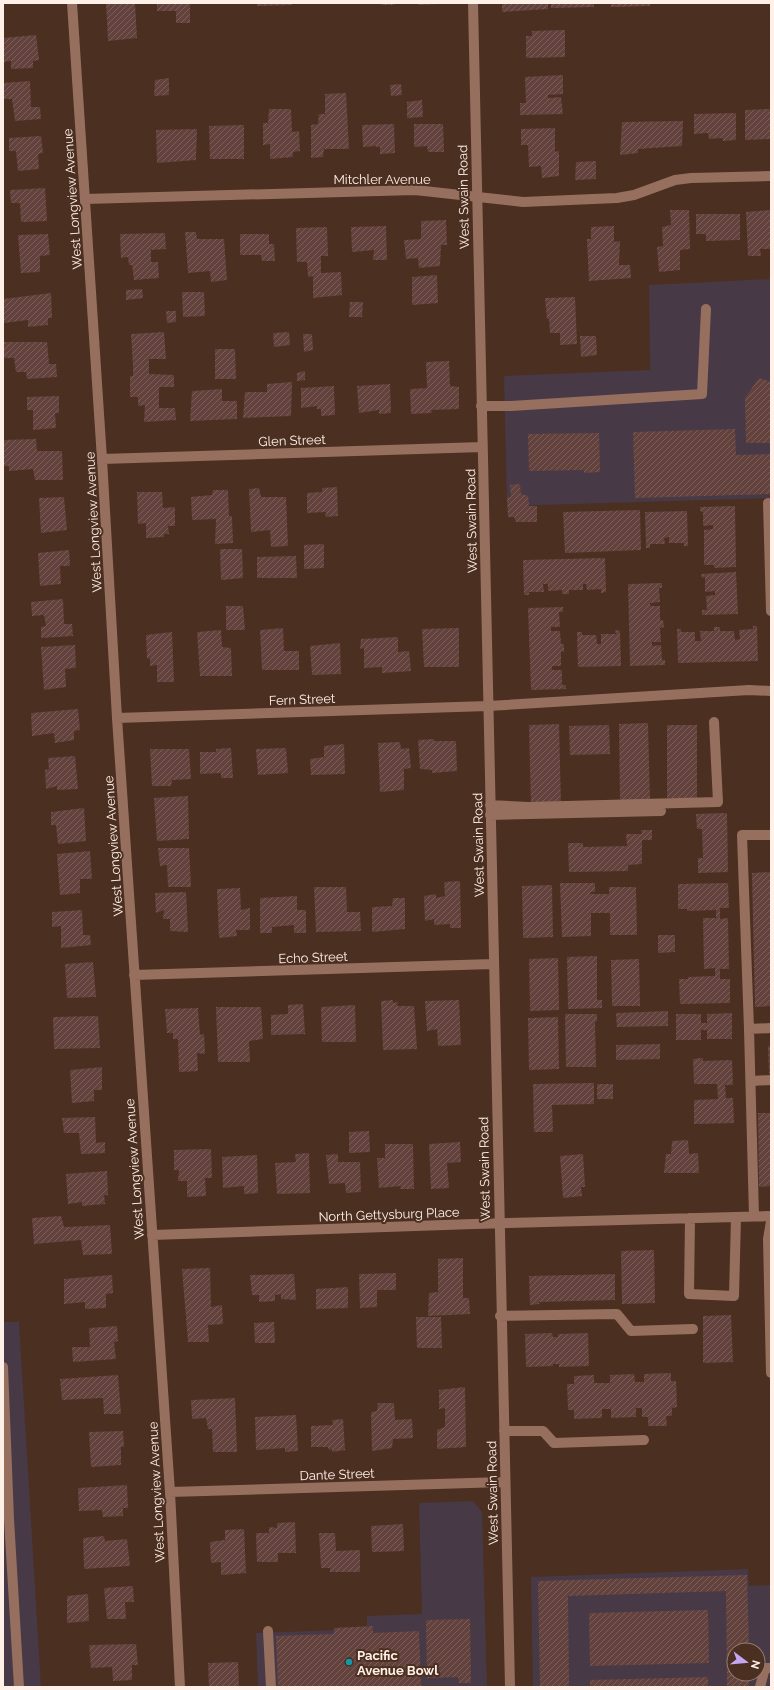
<svg xmlns="http://www.w3.org/2000/svg" width="774" height="1690" font-family="Raleway,sans-serif">
<style>
.commercial{fill:#483946;fill-rule:evenodd}
.building{fill:url(#building-hatch)}
.lines{fill:none;stroke-linecap:round;stroke-linejoin:round}
.minor{stroke:#976f5f;stroke-width:10}
.culture-dot{fill:#0f9aa8;stroke:#4b2f20;stroke-width:1.5}
.labels{text-anchor:middle;stroke-width:4;stroke-linejoin:round;paint-order:stroke}
.street-label{font-size:13px;fill:#fff0e8;stroke:#4b2f20}
.poi-label{font-size:13px;font-weight:bold;fill:#fff0e8;stroke:#4b2f20;text-anchor:start}
</style>
<defs>
<pattern id="building-hatch" width="6" height="6" patternUnits="userSpaceOnUse"><rect width="6" height="6" fill="#63423e"/><path d="M-1 1l2-2M0 6l6-6M5 7l2-2" fill="none" stroke="#7a5e5a"/></pattern>
</defs>
<rect width="100%" height="100%" fill="#4b2f20"/>
<path class="commercial" d="M771 279V498L507 506 504 376 650 370 649 285Z
M3 1322H19L41 1687H3Z
M473 1501 482 1512 487 1687H258L256 1633 367 1629V1616L422 1614 419 1503Z
M748 1569 749 1586 771 1585V1687H533L531 1577ZM734 1650H758V1674H734Z"/>
<path class="building" d="M106 3H135L137 38 108 41Z
M157 3H190V23H176V11H157Z
M257 3H292V5L257 6Z
M381 3H394V5H381Z
M418 3H439V4L418 5Z
M502 3H548V9L502 12Z
M551 3H594V7L551 8Z
M611 3H650V6L611 7Z
M565 30V57L526 58V36H532V31Z
M36 35 39 60 33 61V68L11 69V61L3 62V38Z
M563 75V94L548 95V98L561 97 563 114 520 115V103H526L525 77Z
M169 78V95L154 96 155 80Z
M30 81 31 107H40L41 119 15 121 12 99H3V83Z
M401 84 402 95 391 96 390 85Z
M346 93 349 149H324L323 157 311 158V125L318 124 319 114H325V94Z
M422 100 423 117 407 118V102Z
M269 109H291L292 132 299 131 300 151 293 152V157L270 159V144L263 145V123H268Z
M771 109V139L745 140V110Z
M736 113V140L723 141 722 138 709 139 708 133 694 134V114Z
M683 121 682 146 638 149V153L620 155 622 122Z
M394 124 395 153 380 154V147H376V146L363 147 362 125Z
M414 124H443L444 152H428L427 146 414 147Z
M244 125V159H210L209 126Z
M555 128V152L559 151V176L542 178 541 166 529 167 528 145H521V129Z
M197 129 196 160 157 163 156 130Z
M41 136 43 153 38 154 39 169 18 171 16 151H9V138Z
M596 161V179L575 180 576 162Z
M45 188 47 221 21 222 20 203H11L10 190Z
M670 210H689L690 249 680 250V270L659 272 657 247 663 246 662 227 671 225Z
M771 210V249H760L761 256H748L746 212Z
M696 214H740V240L706 241V234H696Z
M446 220 447 245H441L440 266 419 268 418 258 406 259 404 240 421 239V221Z
M386 226 387 260H373L374 250 352 252 351 227Z
M614 226V242L620 241 619 265H630L631 278 589 281 587 239H591V227Z
M327 227 328 256H321V273L341 272 342 295 313 298V276L308 277 307 262H297L296 228Z
M185 232H196L197 239H224L227 280 211 282 210 271 188 273Z
M165 233 166 249 151 250V262H158L159 278 134 280 132 265H129L128 257 121 258 120 234Z
M48 234 50 255 40 256V272L21 273 18 235Z
M240 234H269V244H274L275 261H262L261 255H240Z
M437 275 438 303 412 305V277Z
M142 289 143 298 126 300V290Z
M182 292H204L205 316 183 317Z
M51 293 52 318H48V325L28 327V320L4 323 3 299Z
M575 297 577 344 560 345V333H550L549 319H547L545 298Z
M350 302H363L362 317H349Z
M166 311H176V322L167 323Z
M164 332 166 359H149V374L174 375V387H159V408H175L176 420 144 422 145 405 138 406V397H130V376H133V365L131 334Z
M289 332 290 345 274 347 273 333Z
M303 334H312L313 350 304 352Z
M580 336H596L597 355 581 357Z
M3 342H47L49 364H56L57 377 27 379 26 372H16L14 358H3Z
M215 349H235L236 379H215Z
M449 361 450 386 459 387V409L431 410 432 413 411 414 410 389 427 388 426 362Z
M305 371V380L297 381V373Z
M759 378 771 382V443H746L745 398Z
M292 382 291 416 243 418 245 392H267V384Z
M390 384 391 413 379 414V410L359 413 357 386Z
M334 386 335 415 321 416V409H317V406L301 408V388Z
M222 389V401H237V419L190 421 192 391Z
M59 396V413H55L56 428 33 430V410H27V397Z
M735 429 736 455 771 454V494L635 498 633 432Z
M599 433 600 472 584 473V470L529 471 528 434Z
M36 439 37 451H62L63 480H35L33 469 9 471V466H3V440Z
M520 484 521 494 528 496 529 506H537V522H516L514 517H508L507 497H511L510 485Z
M337 487 338 516 325 517 326 512 307 513V493L322 492V488Z
M259 488 261 497H286L288 546 271 547 270 530 251 532 249 489Z
M213 490H228L229 516H232L233 543 215 544 216 519 192 520 191 497 212 495Z
M137 492H162L163 508 175 507V526H168L169 534H164V537L146 538V523L138 524Z
M64 497 67 530 41 533 39 498Z
M735 506 736 567 714 568V565H704V530L713 529V525L703 526V512L700 511V507Z
M640 510 641 550 565 553 563 512Z
M687 511 688 546H684V543H669V537L664 538 665 544H650V548H646L645 512Z
M324 544V568L304 569V545Z
M220 549H242L243 578 221 580Z
M69 550 70 566H60L61 584 40 586 38 553Z
M296 556 297 578H257V557Z
M605 558 606 592 601 593V589L587 590 586 584H583V590H569V594H562V590L548 591V584H543L544 592H529V595H524L523 560Z
M736 572 738 614 702 615V610H707L706 596 715 595V591L705 592V577L702 578 701 574Z
M662 583V588H659L660 602 650 603V606H660V620H663L664 627 660 628 661 642H652V646L661 645 662 660H665V665L630 666 628 584Z
M63 599 64 624H72L73 636 41 638V627L46 626 44 615 32 616 31 602Z
M226 606H243L245 630H226Z
M563 607V612H559L560 627H551V631H560L561 644H564V652L561 651V666H552V670H562V685H566V689L531 690 528 608Z
M753 626H757L758 661 678 663 677 629H681V632H695V641H701L700 631H714V627H720V631H734L735 640 740 639 739 630 753 629Z
M283 628 284 651H299V670H262L260 630Z
M459 628V667H424L422 629Z
M221 630 222 647 231 648 232 676H200L197 632Z
M615 630 620 631 621 666 578 667 577 632H582V635H596L597 644H601V634H616Z
M172 632 174 682H157V665L150 666V658L147 659 146 635Z
M398 637V652L409 651 411 671 382 673V667L364 668V648L360 649 361 639Z
M340 643 341 674 312 675 310 646Z
M75 645 76 668 65 669 66 687 44 690 41 647Z
M78 709 80 730 74 731V740L55 743 54 733 32 736 31 713Z
M648 723 650 802 620 803 619 724Z
M559 724 561 805 531 806 529 725Z
M609 725 610 754 570 755 569 726Z
M667 725H697V798H667Z
M434 739V741H456L457 771 432 773V770L420 769 418 740Z
M400 742 401 749 409 748 411 768 404 769V790L380 792 378 743Z
M344 744 345 774 311 775 310 759 324 757V746Z
M231 748 233 778H221V773L200 774V752H216V749Z
M286 748 288 773 258 775 256 749Z
M150 749H189L191 779 172 780 171 786H152Z
M75 756 78 789 57 790V786L46 789 45 770 49 769 48 758Z
M188 796 189 839 157 841 154 798Z
M84 808 86 841 58 844 56 825H51V812Z
M727 813 728 872 698 873V858H703L702 829H697L696 814Z
M641 830H652V840H642V864L628 865V871L569 872 568 843H583V847L627 846 626 834H642Z
M158 848H189L191 887H168L167 865 160 866Z
M90 851 92 879H80V893L60 895 57 854Z
M771 872V1006L755 1007 752 873Z
M460 881 461 928H450V924L434 925V919L425 921 424 896 436 894V898L445 896 444 882Z
M560 883H595V892H591L590 894H609V887H636L637 935H610V913H591V936L562 937Z
M728 883 729 908H720V919L728 918 729 969H720V979H730V1003L680 1004 679 979H688V977L715 976V968L704 969 703 918H716V910L687 911V909H678V884Z
M552 885 553 937 523 938 522 886Z
M314 887H346L347 912H360L361 931 316 932Z
M240 888 241 910 250 908V930H236L237 936 219 938 217 889Z
M186 892 188 932 170 931V919H163L164 910 156 913 155 893Z
M297 896V910H306V933H294V925L272 927V933H260V898Z
M393 898H405V929L372 932V907L392 906Z
M82 910 83 935H90L91 945 61 948V926L52 927V912Z
M658 935H675V952L658 953Z
M597 956V1000H602V1008L568 1009 567 957Z
M558 958 559 1010 530 1011 529 959Z
M639 959 640 1006H612L611 960Z
M93 962 96 997 67 998 65 964Z
M393 1000V1003L398 1002 397 1006H414L417 1049 383 1050 381 1001Z
M459 1000 461 1045 438 1046 437 1029 427 1031 425 1001Z
M303 1004 305 1034 271 1035V1015L288 1014V1005Z
M355 1005 356 1042H322L321 1007Z
M216 1007H261L263 1039 249 1041 250 1062H218Z
M198 1008 200 1035 204 1034 205 1054 197 1053 198 1071 179 1072 178 1039H173V1033H167L165 1009Z
M668 1011V1026L617 1027 616 1013Z
M732 1013V1039H707V1030H701V1040H676V1014H701V1023H707V1014Z
M565 1014H597V1021L595 1022 596 1067H566Z
M98 1016 100 1048 54 1049 53 1017Z
M558 1017 559 1069 529 1070 528 1018Z
M660 1044V1059L616 1060V1045Z
M768 1046H771V1074H769Z
M703 1058V1061L732 1060 733 1085H725L726 1098H733L734 1123 694 1124V1100L718 1099 717 1084H694L693 1059Z
M102 1067V1090H94V1101L72 1103 70 1070Z
M594 1083V1104L552 1105 553 1132H534L533 1084Z
M597 1084H613V1099H597Z
M758 1113H771V1186L759 1187Z
M95 1117 96 1143 105 1142V1153L81 1154 79 1133H64L62 1118Z
M369 1131 370 1152 349 1153V1132Z
M688 1140 689 1154 698 1153 699 1173H664L666 1154H671L672 1141Z
M460 1142 461 1162 447 1163 449 1188 431 1189 429 1144Z
M385 1144H413L414 1189H400L401 1186 379 1188 377 1158H385Z
M211 1149 212 1178H205L206 1196 187 1197V1181H178L179 1170H174V1150Z
M309 1153 310 1193 277 1194 275 1163 296 1162 295 1154Z
M338 1154V1162H360L361 1192 346 1193 345 1183 329 1184 326 1155Z
M583 1154 585 1187H581L582 1196 563 1198 560 1156Z
M257 1155 258 1193 244 1194V1186L223 1188 222 1157Z
M107 1171 108 1195H104L105 1204 82 1206V1202L68 1204 66 1174Z
M61 1216 64 1227 110 1225 112 1254 83 1255 81 1240 34 1244 32 1218Z
M654 1250 655 1303 622 1304 621 1251Z
M463 1258V1298H469L470 1314 428 1316 429 1293 438 1292V1259Z
M210 1268 211 1307 222 1305 223 1324 208 1325 209 1342H188L182 1269Z
M396 1273V1290H377V1307L360 1308 359 1274Z
M294 1274 296 1300 281 1299V1294L275 1295V1301L259 1302V1295H252L250 1275Z
M615 1274V1300L539 1302V1304L530 1305 529 1276Z
M112 1275 113 1293 106 1294V1308L85 1309V1302L64 1304V1279Z
M348 1287V1308L316 1309V1289Z
M731 1315 733 1362 703 1363V1316Z
M416 1317H441L442 1348H417Z
M274 1322 275 1343H255L254 1323Z
M117 1326 118 1341 114 1342 116 1359 73 1362 72 1347H90L89 1328Z
M552 1333 553 1337H558V1334L588 1333 589 1366 559 1367V1364H553V1366L526 1367 525 1334Z
M671 1373V1381H676L677 1407 672 1408V1416H666L667 1426H648V1417H642V1408H636V1417L611 1418V1409H602V1418L574 1419V1410H568L567 1384H574V1376L594 1375V1383H610V1375L634 1374 635 1382H644V1374Z
M118 1375 121 1414H104L103 1398 62 1400 60 1379Z
M465 1387 466 1447 437 1449V1430L445 1427V1408L439 1409V1390Z
M235 1398 237 1452H213L212 1429H208L206 1418 192 1419 191 1400Z
M378 1403H394L395 1420 412 1419 413 1438 393 1439 392 1448 372 1451 371 1412 377 1411Z
M296 1415 298 1451 285 1452V1448L256 1450 255 1417Z
M343 1419 345 1450 332 1452V1449L329 1450 328 1447H311V1426L333 1425 332 1420Z
M123 1431 124 1447H121V1465L91 1467 89 1432Z
M127 1485 128 1508H123V1516L103 1517 102 1510 79 1511 78 1488Z
M295 1522 296 1553H278V1562H257L256 1533H269V1527L277 1528V1523Z
M403 1524 404 1551 372 1552 371 1526Z
M244 1529 246 1573 221 1575V1562L211 1563 210 1542 225 1540V1530Z
M319 1533H335L336 1551 360 1550V1572H330V1568H321Z
M104 1536 105 1541 127 1539 130 1566 84 1569 83 1538Z
M747 1575 749 1650H734V1674H749V1687H727L726 1591 568 1596 569 1687H540L538 1581Z
M133 1586 134 1602H125L126 1619H107L104 1588Z
M88 1594 89 1621 67 1623V1596Z
M708 1610 709 1663 590 1666 589 1613Z
M470 1619 471 1683H459L458 1677 427 1678 426 1620Z
M373 1626V1633L419 1631 421 1687H278L276 1636 334 1634V1628Z
M136 1644 138 1665H132V1680L113 1681 112 1667 91 1668 89 1645Z
M238 1662 239 1687H209L208 1663Z
M708 1677V1687H590V1680Z"/>
<g class="lines">
<path class="minor" d="M72 3 102 459 117 718 170 1492 180 1687
M473 3 510 1687
M85 199 415 190 523 202 617 198 634 195 675 180 691 178 771 176
M481 406H511L702 394 706 309
M102 459 482 447
M768 503 771 611
M117 718 488 706 749 690 771 691
M490 805 528 807 718 802 714 722
M490 815 661 811
M134 975 493 964
M749 1029 742 835H771
M751 1081 771 1080
M754 1216 749 1029 771 1028
M690 1218 689 1294 734 1296 736 1217
M771 1221 768 1239 771 1373
M152 1235 474 1224 771 1216
M500 1316 617 1314 631 1331 693 1329
M3 1367 9 1519 19 1687
M504 1431H543L554 1443 644 1440
M170 1492 504 1482
M268 1631 271 1687
M760 1687 765 1668H771"/>
</g>
<circle class="culture-dot" cx="349" cy="1662" r="4"/>
<g class="labels">
<g class="street-label">
<text x="382" y="184">Mitchler Avenue</text>
<text transform="translate(463 197) rotate(-91)" y="5">West Swain Road</text>
<text transform="translate(72 199) rotate(-94)" y="5">West Longview Avenue</text>
<text transform="translate(292 440) rotate(-2)" y="5">Glen Street</text>
<text transform="translate(471 521) rotate(-91)" y="5">West Swain Road</text>
<text transform="translate(93 522) rotate(-93)" y="5">West Longview Avenue</text>
<text transform="translate(302 699) rotate(-2)" y="5">Fern Street</text>
<text transform="translate(478 845) rotate(-91)" y="5">West Swain Road</text>
<text transform="translate(113 846) rotate(-94)" y="5">West Longview Avenue</text>
<text transform="translate(313 957) rotate(-2)" y="5">Echo Street</text>
<text transform="translate(134 1169) rotate(-94)" y="5">West Longview Avenue</text>
<text transform="translate(484 1169) rotate(-91)" y="5">West Swain Road</text>
<text transform="translate(389 1214) rotate(-2)" y="5">North Gettysburg Place</text>
<text transform="translate(337 1474) rotate(-2)" y="5">Dante Street</text>
<text transform="translate(156 1492) rotate(-93)" y="5">West Longview Avenue</text>
<text transform="translate(492 1493) rotate(-91)" y="5">West Swain Road</text>
</g>
<g class="poi-label">
<text x="357" y="1660">Pacific<tspan x="357" dy="15">Avenue Bowl</tspan></text>
</g>
</g>
<rect width="774" height="1690" fill="none" stroke="#fff0e8" stroke-width="8"/>
<g transform="translate(746 1662) rotate(106)"><circle r="19" fill="#4b2f20" stroke="#937c70"/>
<path d="M0-3L7 15L0 10L-7 15Z" fill="#c5a7f1"/>
<text y="-6" font-size="11" font-weight="bold" text-anchor="middle" fill="#fff0e8">N</text>
</g>
</svg>
